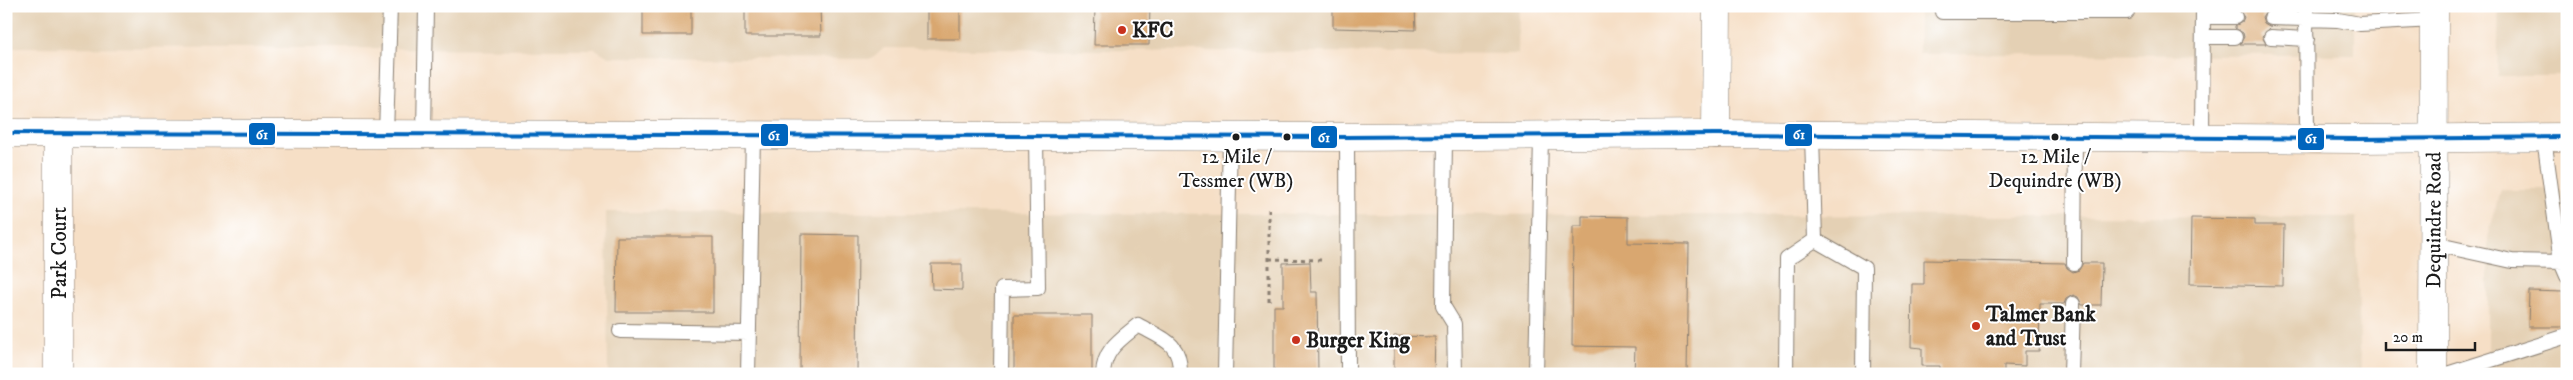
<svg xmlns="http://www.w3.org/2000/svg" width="2573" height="380" font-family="'IM FELL DW Pica',serif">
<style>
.built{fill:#e4d0b4}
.building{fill:#d9a770}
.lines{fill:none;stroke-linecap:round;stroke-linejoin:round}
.lane-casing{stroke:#897e71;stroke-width:16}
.street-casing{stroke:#897e71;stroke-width:29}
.secondary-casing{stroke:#897e71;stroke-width:29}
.path{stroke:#897e71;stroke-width:3;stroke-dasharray:4 4;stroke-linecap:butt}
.lane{stroke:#fff;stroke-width:14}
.street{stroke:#fff;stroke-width:28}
.secondary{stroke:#fff;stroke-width:28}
.bus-1-casing{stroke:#fff;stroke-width:8}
.bus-1{stroke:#0065bd;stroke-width:4}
.poi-dot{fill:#c8321e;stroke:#fff;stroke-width:2}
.bus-dot{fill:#1c1c1c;stroke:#fff;stroke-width:2}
.labels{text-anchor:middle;stroke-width:4;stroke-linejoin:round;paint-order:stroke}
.bus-label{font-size:20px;fill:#1c1c1c;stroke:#fff}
.poi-label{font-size:21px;font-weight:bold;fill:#1c1c1c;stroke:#fff;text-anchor:start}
.street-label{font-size:21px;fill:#1c1c1c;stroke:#fff}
.line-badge{stroke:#fff;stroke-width:2}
.badge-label{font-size:14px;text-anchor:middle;font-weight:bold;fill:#fff}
</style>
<rect width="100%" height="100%" fill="#fff"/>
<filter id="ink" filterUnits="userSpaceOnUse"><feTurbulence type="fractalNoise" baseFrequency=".02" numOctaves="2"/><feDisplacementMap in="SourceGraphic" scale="10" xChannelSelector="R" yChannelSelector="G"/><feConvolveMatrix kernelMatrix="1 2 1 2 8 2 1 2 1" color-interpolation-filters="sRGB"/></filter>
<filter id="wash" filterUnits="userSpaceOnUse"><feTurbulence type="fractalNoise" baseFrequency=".0096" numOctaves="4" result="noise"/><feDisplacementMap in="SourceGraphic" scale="20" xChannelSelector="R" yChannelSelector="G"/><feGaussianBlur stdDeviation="1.12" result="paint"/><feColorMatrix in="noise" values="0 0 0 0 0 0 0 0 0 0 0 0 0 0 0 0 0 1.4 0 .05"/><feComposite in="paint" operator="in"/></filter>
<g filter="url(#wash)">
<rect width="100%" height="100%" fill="#f6dfc6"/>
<path class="built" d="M6 6H1519L1518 54 884 48 872 59 609 57 595 49 6 47Z
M1919 6H2355V55L1919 54Z
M2499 6H2567V76H2497Z
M2500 190H2567V374H2488V238Z
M606 212 2356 217 2361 374H608Z"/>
<g id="blocks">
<path class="building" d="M643 6H691V35H643Z
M745 6H820L821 36H745Z
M927 6H960V39H927Z
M1095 6H1150L1149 45H1094Z
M1333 6H1415L1416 30 1333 28Z
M2235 6H2271V9L2266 11 2262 17 2264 23 2271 27 2262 36 2266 44H2240L2244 37 2243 33 2235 28V26L2242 22 2244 17Z
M1582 216 1628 217V243L1689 244 1687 374H1634L1635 347 1572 346 1573 226H1582Z
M2191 218 2255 219V225H2284L2283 286 2190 284Z
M801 234 858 235 857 374 800 373Z
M617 237H713V312H616Z
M1924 260 2065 263 2067 268 2073 272 2079 270 2083 263H2102L2101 305H2082L2078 297 2073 295 2066 299 2064 304H2040L2039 351H2025V366L2004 365V374H1940V366H1922V348L1911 347 1912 284H1924Z
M1310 262 1311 292H1317L1318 374H1274V306H1283V263Z
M931 264H962V290L932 289Z
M2529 291 2563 292V327H2528Z
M1014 315H1092V374H1014Z
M1394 336 1435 337 1434 374H1394Z"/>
</g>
</g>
<g filter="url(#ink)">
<use href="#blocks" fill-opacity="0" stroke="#897e71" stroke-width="1"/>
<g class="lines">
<defs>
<path id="lane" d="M2306 6 2307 138
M1942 12H2127
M2203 17H2235
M2271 18 2338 20 2360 24 2434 20
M2203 37H2235
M2271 37 2307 39
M386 134 390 6
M424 134 426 6
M1812 135 1815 240 1864 268 1863 374
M1347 137 1348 374
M1445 137 1443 306 1454 324 1455 374
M2202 138 2203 6
M2544 138 2561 262 2567 276
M2434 244 2512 261 2567 262
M2074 263 2075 138
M620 331 749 333
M748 374 753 135
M1001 374 1002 289 1038 288 1036 136
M1103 374C1104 349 1120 340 1138 325 1163 339 1181 342 1180 374
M1225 374 1230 136
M1536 374 1541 136
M1786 374 1787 259 1815 240
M2071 374 2073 304
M2447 374 2567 336"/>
<path id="street" d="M1716 134 1717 6
M58 374V133"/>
<g id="secondary">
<path d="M6 133 1347 137 1716 134 2359 139 2567 137"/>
<path id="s1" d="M2433 374 2434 6"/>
</g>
</defs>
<use href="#lane" class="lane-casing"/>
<use href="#street" class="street-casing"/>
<use href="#secondary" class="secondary-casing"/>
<path class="path" d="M1269 209V303
M1269 259 1321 260"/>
<use href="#lane" class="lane"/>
<use href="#street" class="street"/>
<use href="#secondary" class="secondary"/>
<defs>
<path id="bus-1" d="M6 133 1347 137 1716 134 2359 139 2567 137"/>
</defs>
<use href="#bus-1" class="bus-1-casing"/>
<use href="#bus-1" class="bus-1"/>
</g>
</g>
<g class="poi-dot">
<circle cx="1122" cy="30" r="5"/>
<circle cx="1976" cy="326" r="5"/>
<circle cx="1296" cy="340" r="5"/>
</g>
<g class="bus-dot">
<circle cx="1236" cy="137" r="4.5"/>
<circle cx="1287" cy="137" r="4.5"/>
<circle cx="2055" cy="137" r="4.5"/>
</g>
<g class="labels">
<g class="bus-label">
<text x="1236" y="163">12 Mile /<tspan x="1236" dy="24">Tessmer (WB)</tspan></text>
<text x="2055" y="163">12 Mile /<tspan x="2055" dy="24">Dequindre (WB)</tspan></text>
</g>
<g class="poi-label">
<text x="1132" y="37">KFC</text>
<text x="1986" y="321">Talmer Bank<tspan x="1986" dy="24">and Trust</tspan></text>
<text x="1306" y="347">Burger King</text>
</g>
<g class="street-label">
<text dy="7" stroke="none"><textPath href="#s1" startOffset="154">Dequindre Road</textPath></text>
<text transform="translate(59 253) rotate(-90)" y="7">Park Court</text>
</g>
</g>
<g class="line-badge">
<rect x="248" y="122" width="28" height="24" rx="5" fill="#0065bd"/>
<rect x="1784" y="123" width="29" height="24" rx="5" fill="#0065bd"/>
<rect x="760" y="123" width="29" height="24" rx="5" fill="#0065bd"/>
<rect x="1310" y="125" width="28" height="24" rx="5" fill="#0065bd"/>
<rect x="2297" y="127" width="28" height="24" rx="5" fill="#0065bd"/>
</g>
<g class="badge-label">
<text x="262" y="139">61</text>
<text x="1799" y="139">61</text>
<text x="774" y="140">61</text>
<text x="1324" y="142">61</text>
<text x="2311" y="143">61</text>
</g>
<rect width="2573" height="380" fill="none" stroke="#fff" stroke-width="25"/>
<path d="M2386 342v8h89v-8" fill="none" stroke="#1c1c1c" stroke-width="2.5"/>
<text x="2393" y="342" font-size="15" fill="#1c1c1c" stroke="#ffffff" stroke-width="4" paint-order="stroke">20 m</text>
</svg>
